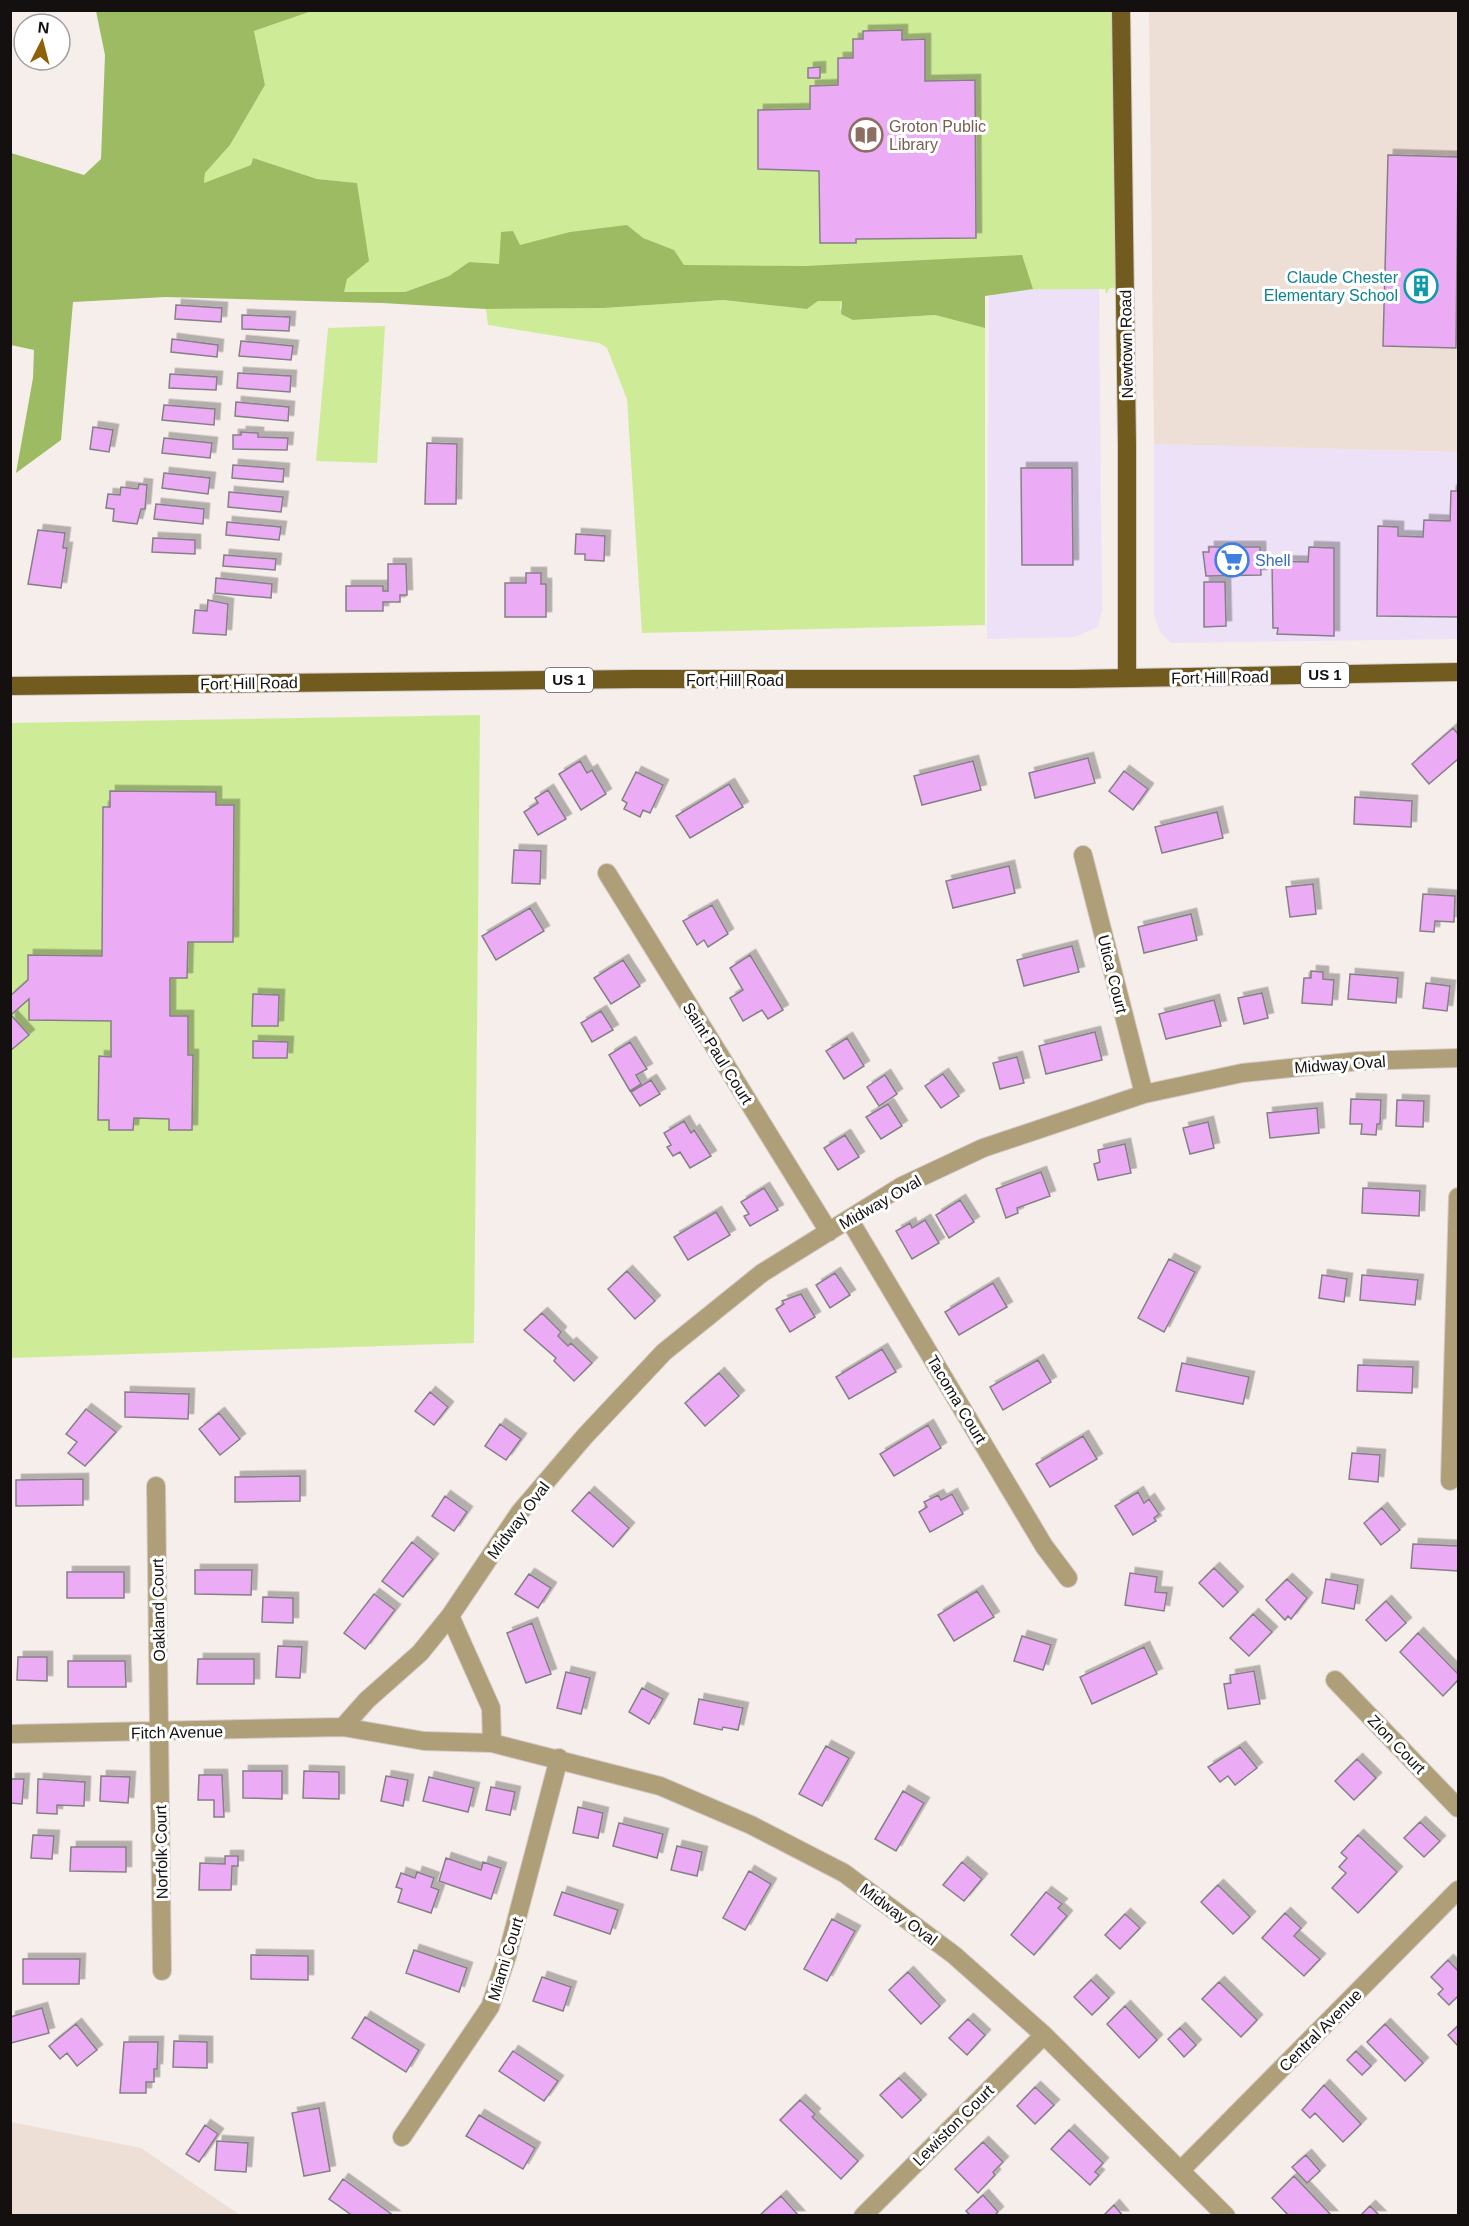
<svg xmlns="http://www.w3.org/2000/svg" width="1469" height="2226" font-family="Helvetica,sans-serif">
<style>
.commercial{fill:#ece1f6}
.built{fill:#eddfd6}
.green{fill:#ceec98}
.forest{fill:#9dbb62}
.building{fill:#ecabf5;stroke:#858086;stroke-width:1.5;filter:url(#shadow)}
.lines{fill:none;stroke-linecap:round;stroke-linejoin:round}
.minor-casing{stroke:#d2cac7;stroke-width:20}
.major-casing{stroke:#d2cac7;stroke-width:20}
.minor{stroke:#ae9f79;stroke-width:18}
.major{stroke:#725b1f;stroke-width:18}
.labels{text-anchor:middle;stroke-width:6;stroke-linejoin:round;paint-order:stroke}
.shield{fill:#fff;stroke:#5a5857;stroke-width:1.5}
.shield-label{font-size:15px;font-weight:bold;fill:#13100f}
.education-label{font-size:16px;fill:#785e54;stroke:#fff;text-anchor:start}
.culture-label{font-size:16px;fill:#0d838f;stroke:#fff;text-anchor:end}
.street-label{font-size:16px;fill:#13100f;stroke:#fff}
.shop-label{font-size:16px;fill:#366cbe;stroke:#fff;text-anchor:start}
</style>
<defs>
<filter id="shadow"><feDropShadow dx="5.5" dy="-5.5" stdDeviation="0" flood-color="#0004"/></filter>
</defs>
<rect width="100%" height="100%" fill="#f6eeea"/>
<path class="commercial" d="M989 288 1099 289 1102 610 1098 627 1075 637 987 639Z
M1154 444 1458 452V639L1171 643 1160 632 1154 615Z"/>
<path class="built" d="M1149 11H1458V452L1154 444Z
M11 2122 141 2148 240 2215H11Z"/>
<path class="green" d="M312 11H1121L1125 287 1110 288 1106 294 1105 289 498 292 469 262 449 276 405 292H344L357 183 317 179 253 158 251 165 204 184 205 173 230 145 265 85 254 31Z
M723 300 807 309 818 301H842L840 308 853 320 935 315 985 328V625L642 633 627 399 607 348 599 343 488 325 486 309 604 308Z
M385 326 377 463 316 461 328 328Z
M480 715 474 1343 11 1358 10 723Z"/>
<path class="forest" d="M96 11H312L254 31 265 85 230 145 205 173 204 183 251 165 253 158 317 179 357 183 369 261 347 279 344 292H405L449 276 469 262 499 264 501 232 513 231 520 245 570 232 627 225 643 238 674 250 684 265 806 266 1022 255 1033 289 985 296V328L935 315 853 320 841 314 842 301H818L807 309 723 300 604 308 486 309 382 303 166 297 73 302 61 440 16 473 33 378 34 350 11 345V153L84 175 101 159 105 55Z"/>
<path class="building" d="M902 30V40L925 39V81L975 80 976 238 856 239V243H820L819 171 758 169V110L810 109V86L838 85V58H853V39H863V31Z
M820 67V78H808V68Z
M1388 155 1458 157 1456 348 1383 346Z
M176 305 222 308 221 322 175 319Z
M242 315 290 317 289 331 242 329Z
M172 339 218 345 217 357 171 352Z
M241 341 293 346 291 360 239 356Z
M238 373 291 376 290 392 237 388Z
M170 374 217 377 216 390 169 388Z
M236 402 289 407 288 421 235 416Z
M164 405 215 409 214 425 162 420Z
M93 427 113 430 109 452 90 449Z
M241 432 258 433V437L288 438 287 450 233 449V435H241Z
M164 438 212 443 210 458 162 453Z
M427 443 457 444 456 504H425Z
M233 465 284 469 283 482 232 478Z
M1021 468H1072L1073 565H1022Z
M164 473 210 478 208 494 162 488Z
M139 484 147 485 145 509H141L137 524 113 521 114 509 106 508 108 494 120 495 121 487 138 489Z
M1451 491H1458V617L1377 616 1378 526 1398 527V536L1423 537 1424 520 1450 521Z
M229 492 283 497 281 512 228 507Z
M156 504 204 509 203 524 154 519Z
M227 522 281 527 279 540 226 535Z
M38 530 65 533 63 548H67L61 588 28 584Z
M576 534 605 536 604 561 585 560V554H575Z
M153 538 195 540V554L152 552Z
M1209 547H1260L1261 575 1206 576 1203 552H1209Z
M1309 547 1334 548V636L1277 634 1278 628H1273L1272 561 1308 562Z
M224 555 276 559 275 570 223 566Z
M388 564H406L407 595H400V602H383V611H346V586H383V591H388Z
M526 573H541V584H546V617H505V583H526Z
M216 578 272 584 271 598 215 593Z
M1204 582H1225L1226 626 1204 627Z
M208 600 228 604 226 635 193 633 195 610 207 611Z
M1453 728 1458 734V759L1429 784 1412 764Z
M1088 758 1095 783 1035 798 1029 773Z
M580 761 587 773 592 770 606 794 581 810 559 774Z
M973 761 981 790 922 805 914 776Z
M1124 771 1148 789 1133 810 1109 791Z
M636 772 663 785 650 813 643 810 640 817 624 809 627 803 622 800Z
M729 784 743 807 690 838 676 816Z
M548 790 566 819 538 835 524 812 538 803 535 798Z
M110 791 216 792V805H234L233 942H188L187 978H170V1016H188V1055H193L192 1130H169V1119L134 1118 133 1130H109V1120H98L99 1056 111 1057V1021L29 1020V999L11 1015 29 1035 10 1051V996L28 980V955L102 956 103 807H110Z
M1355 797 1412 801 1411 827 1354 824Z
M1217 812 1223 838 1162 853 1155 827Z
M514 850 541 851 540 884 512 883Z
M1009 866 1015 893 953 908 946 881Z
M1313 884 1316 914 1290 917 1286 887Z
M1423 894 1455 896 1454 922 1435 921 1434 932 1420 931Z
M712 905 728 934 708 947 704 940 697 945 683 921Z
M530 908 544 931 496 960 482 936Z
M1191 914 1197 940 1144 953 1138 927Z
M1072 946 1079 972 1024 986 1017 960Z
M750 955 783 1010 768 1019 762 1010 743 1021 730 998 743 990 730 968Z
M623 960 640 986 611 1004 594 978Z
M1311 971 1323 972V979L1334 980 1332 1005 1302 1003 1304 978H1311Z
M1350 974 1398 978 1396 1003 1348 999Z
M1426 983 1450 986 1447 1011 1423 1008Z
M1262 993 1268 1018 1244 1024 1238 998Z
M253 994 279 995 278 1026H252Z
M1214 1000 1221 1026 1166 1039 1159 1014Z
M601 1011 613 1030 592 1042 581 1023Z
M1095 1032 1102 1060 1046 1074 1039 1046Z
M847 1038 864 1066 844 1079 826 1051Z
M253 1041 288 1042 287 1058H253Z
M630 1042 647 1069 636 1075 641 1084 630 1091 609 1055Z
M1017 1057 1024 1083 1000 1089 993 1063Z
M943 1074 959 1096 941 1108 925 1086Z
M885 1075 897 1094 879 1106 867 1087Z
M651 1080 660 1094 640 1106 631 1092Z
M1351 1099 1381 1100 1380 1124H1377L1376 1135 1361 1134 1362 1124H1350Z
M1397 1100 1424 1101 1423 1127 1396 1126Z
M888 1104 902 1126 881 1139 866 1117Z
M1317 1108 1319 1133 1270 1138 1267 1113Z
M684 1121 691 1133 694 1130 711 1156 690 1168 680 1152 673 1156 667 1147 671 1145 664 1133Z
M1208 1122 1214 1148 1190 1154 1183 1128Z
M845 1135 859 1157 838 1170 824 1148Z
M1125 1144 1131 1173 1098 1180 1094 1164 1100 1162 1098 1150Z
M1041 1172 1050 1196 1017 1208 1018 1213 1006 1218 996 1189Z
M764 1188 778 1210 750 1226 744 1216 749 1214 741 1202Z
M1363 1188 1420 1191 1419 1216 1362 1213Z
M960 1200 974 1222 949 1238 936 1215Z
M716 1212 730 1235 688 1260 674 1237Z
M925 1220 939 1243 912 1259 896 1231 910 1223 912 1228Z
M1169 1259 1195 1272 1164 1332 1138 1318Z
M627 1271 655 1301 635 1319 608 1289Z
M835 1273 850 1295 830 1308 816 1285Z
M1322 1275 1347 1279 1344 1302 1319 1298Z
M1362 1275 1418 1280 1415 1305 1360 1300Z
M993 1283 1007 1307 959 1335 945 1312Z
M801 1294 815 1317 790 1332 776 1309 784 1304 782 1301Z
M542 1313 561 1332 558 1336 568 1346 571 1343 592 1363 574 1381 554 1361 556 1358 524 1330Z
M882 1349 896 1372 849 1399 836 1377Z
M1038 1360 1051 1382 1003 1410 990 1387Z
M1182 1363 1249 1377 1243 1404 1176 1391Z
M1358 1365 1413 1367 1412 1393 1357 1391Z
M719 1373 739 1396 705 1426 685 1403Z
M125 1392 189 1394 188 1419 125 1417Z
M430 1392 448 1407 434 1425 415 1411Z
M86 1409 116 1432 85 1466 68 1453 77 1442 66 1434Z
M219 1413 240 1439 220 1455 199 1429Z
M500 1424 521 1439 506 1460 485 1446Z
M928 1425 941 1448 894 1476 880 1454Z
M1083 1436 1097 1459 1050 1487 1036 1464Z
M1352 1453 1380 1455 1378 1482 1349 1479Z
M300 1476V1501L235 1502V1477Z
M83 1479V1505L16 1506V1480Z
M589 1492 629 1528 613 1547 572 1511Z
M1138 1492 1144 1503 1149 1499 1159 1514 1154 1518 1156 1521 1133 1535 1115 1506Z
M952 1494 963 1514 930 1532 919 1512 927 1507 924 1502 938 1495 941 1500Z
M445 1496 467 1512 454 1531 432 1516Z
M1382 1508 1400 1530 1381 1545 1364 1523Z
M412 1542 433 1559 403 1597 382 1581Z
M1413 1544 1458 1546V1571L1411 1568Z
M1214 1568 1238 1592 1223 1607 1199 1583Z
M195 1570H252L251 1595 195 1594Z
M67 1572H124V1598H67Z
M1130 1573 1157 1577 1155 1592 1167 1593 1164 1611 1125 1605Z
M529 1574 551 1588 538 1608 515 1594Z
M1287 1579 1307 1598 1291 1619 1288 1616 1285 1620 1266 1600Z
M1326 1579 1358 1585 1354 1609 1322 1603Z
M977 1591 994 1617 954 1641 938 1615Z
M374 1594 395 1610 365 1649 344 1633Z
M263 1597 293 1598V1623L262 1622Z
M1386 1601 1406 1623 1386 1641 1366 1620Z
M1253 1614 1272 1632 1249 1656 1230 1638Z
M532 1623 551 1674 526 1683 507 1633Z
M1418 1633 1458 1674V1680L1443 1696 1400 1652Z
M1022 1636 1051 1645 1043 1670 1014 1661Z
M278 1646 302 1647 300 1678 276 1677Z
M1144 1647 1157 1674 1092 1704 1080 1677Z
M18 1657H47V1681L17 1680Z
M198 1659H254V1684H197Z
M68 1661H125L126 1687H68Z
M1254 1671 1260 1704 1228 1709 1224 1684 1231 1683 1230 1675Z
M566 1672 590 1678 581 1714 557 1708Z
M642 1688 663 1699 649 1724 629 1712Z
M699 1699 743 1708 738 1730 723 1727 722 1730 694 1724Z
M826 1746 849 1758 822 1806 799 1794Z
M1240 1747 1257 1768 1235 1785 1228 1776 1220 1782 1208 1767Z
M1357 1759 1376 1778 1354 1800 1335 1781Z
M243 1771H282V1799L243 1798Z
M304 1771 339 1772V1799L303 1798Z
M199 1775H222L224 1817H214V1800H198Z
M101 1776 130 1777 128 1803 100 1801Z
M386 1776 408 1780 403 1806 381 1801Z
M429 1777 474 1788 468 1812 423 1801Z
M10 1779H24L22 1804 10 1803Z
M38 1779 85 1782 84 1806 57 1805V1814L37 1813Z
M491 1787 515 1792 510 1815 486 1810Z
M903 1791 924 1803 896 1851 875 1839Z
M578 1807 603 1813 598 1838 573 1833Z
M1420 1822 1440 1841 1424 1857 1404 1838Z
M619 1823 663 1834 657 1858 613 1846Z
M33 1835 54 1836 52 1859 31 1858Z
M1358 1835 1397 1872 1358 1913 1332 1888 1346 1873 1339 1867 1347 1858 1341 1853Z
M677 1846 702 1852 697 1876 671 1870Z
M71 1847H126V1872L70 1871Z
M225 1856H238V1866H232L231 1890H199L200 1863 225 1864Z
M446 1858 481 1870 483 1862 501 1868 491 1899 439 1881Z
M962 1862 982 1879 964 1901 943 1885Z
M749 1871 771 1884 745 1930 723 1918Z
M417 1872 434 1878 431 1887 439 1890 431 1913 398 1902 402 1889 396 1887 401 1873 415 1878Z
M1218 1885 1250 1917 1233 1934 1201 1902Z
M562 1892 618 1910 610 1934 554 1915Z
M1046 1892 1062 1904 1058 1908 1067 1916 1034 1955 1011 1935Z
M1285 1913 1301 1928 1294 1936 1320 1959 1304 1976 1262 1938Z
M1125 1914 1140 1928 1120 1949 1105 1935Z
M832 1919 855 1931 827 1981 804 1969Z
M414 1950 467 1968 459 1992 406 1973Z
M251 1955 308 1956V1980L251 1979Z
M23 1959H80L79 1984H23Z
M1448 1960 1458 1971V1996L1449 2005 1438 1994 1443 1989 1431 1977Z
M908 1972 940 2006 921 2024 889 1990Z
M542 1977 571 1987 563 2011 533 2001Z
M1091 1980 1109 1998 1092 2015 1074 1997Z
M1219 1982 1257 2020 1241 2037 1202 1999Z
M1125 2006 1157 2040 1139 2058 1107 2024Z
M42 2008 49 2033 11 2043 10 2017Z
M365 2017 419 2050 406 2072 352 2038Z
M968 2019 985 2035 967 2055 949 2038Z
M76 2024 97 2050 77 2066 67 2053 60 2059 49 2046Z
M1385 2024 1423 2063 1405 2081 1367 2042Z
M1458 2026V2046L1448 2035Z
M1180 2028 1196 2045 1184 2057 1168 2039Z
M174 2041 207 2042V2068L173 2067Z
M124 2042H158L157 2069H154V2082H146V2093H120Z
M513 2051 558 2081 544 2101 499 2071Z
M1356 2051 1371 2066 1362 2075 1347 2060Z
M899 2078 921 2100 902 2118 880 2095Z
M1324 2085 1361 2124 1343 2142 1315 2113 1310 2118 1302 2110Z
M1035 2087 1054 2105 1035 2124 1017 2106Z
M800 2100 815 2114 812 2117 858 2161 841 2179 780 2120Z
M319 2108 330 2171 304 2176 292 2113Z
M479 2115 535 2148 523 2169 466 2136Z
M205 2125 218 2134 199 2162 186 2154Z
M1069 2130 1103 2163 1095 2172 1099 2175 1090 2185 1051 2149Z
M217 2141 248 2143 246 2172 215 2170Z
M983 2142 1003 2162 993 2172 995 2175 978 2193 955 2169Z
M1306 2155 1320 2171 1307 2183 1292 2167Z
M1294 2176 1332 2216H1289L1272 2198Z
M343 2179 394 2216H353L329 2199Z
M983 2195 998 2212 994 2216H971L966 2211Z
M781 2196 799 2216H759Z
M1114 2205 1123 2216H1103Z
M1370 2206 1380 2216H1360Z"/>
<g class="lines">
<defs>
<path id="minor" d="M1083 855 1144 1094
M607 873 829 1232
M849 1219 1044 1546 1068 1578
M1450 1481 1458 1197
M156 1486 162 1971
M450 1616 491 1708 492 1743
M1335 1680 1458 1808
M343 1727 367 1700 420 1653 450 1616 520 1512 585 1436 664 1352 762 1273 902 1186 983 1148 1144 1094 1242 1073 1359 1061 1458 1058
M10 1734 343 1727 424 1741 492 1743 660 1786 751 1825 844 1873 954 1955 1044 2035 1226 2216
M402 2137 490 2007 507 1956 559 1758
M1181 2170 1458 1890
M863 2216 1044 2035"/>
<path id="major" d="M1121 10 1127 446V678
M10 686 634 679H1073L1458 672"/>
</defs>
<use href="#minor" class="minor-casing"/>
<use href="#major" class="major-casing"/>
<use href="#minor" class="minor"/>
<use href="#major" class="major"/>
</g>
<defs>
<symbol id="library-ring" viewBox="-11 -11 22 22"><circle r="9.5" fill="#fff" stroke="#8d6e63" stroke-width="1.5"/><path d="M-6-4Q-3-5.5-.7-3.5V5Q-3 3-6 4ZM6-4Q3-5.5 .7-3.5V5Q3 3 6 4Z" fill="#8d6e63"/></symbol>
<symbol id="building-ring" viewBox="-11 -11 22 22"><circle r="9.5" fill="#fff" stroke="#0f9aa8" stroke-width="1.5"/><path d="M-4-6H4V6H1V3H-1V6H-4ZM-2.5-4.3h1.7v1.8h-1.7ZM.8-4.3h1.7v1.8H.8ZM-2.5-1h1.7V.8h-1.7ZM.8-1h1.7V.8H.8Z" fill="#0f9aa8"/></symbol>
<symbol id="supermarket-ring" viewBox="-11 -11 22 22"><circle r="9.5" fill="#fff" stroke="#3f7fe0" stroke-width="1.5"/><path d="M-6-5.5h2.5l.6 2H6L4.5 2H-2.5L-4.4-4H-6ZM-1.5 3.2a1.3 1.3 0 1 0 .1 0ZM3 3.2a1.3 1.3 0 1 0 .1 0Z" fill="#3f7fe0"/></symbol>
</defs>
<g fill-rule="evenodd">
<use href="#library-ring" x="847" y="116" width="38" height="38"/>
<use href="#building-ring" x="1402" y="267" width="38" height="38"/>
<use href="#supermarket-ring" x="1213" y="541" width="38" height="38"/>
</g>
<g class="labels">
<g class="shield">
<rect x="1301" y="663" width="48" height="24" rx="4.5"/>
<rect x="545" y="668" width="48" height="24" rx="4.5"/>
</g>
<g class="shield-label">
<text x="1325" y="680">US 1</text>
<text x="569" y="685">US 1</text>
</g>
<g class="education-label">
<text x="889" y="132">Groton Public<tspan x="889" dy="18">Library</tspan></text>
</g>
<g class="culture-label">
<text x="1398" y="283">Claude Chester<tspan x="1398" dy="18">Elementary School</tspan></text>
</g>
<g class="street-label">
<text transform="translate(1126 344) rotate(-91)" y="6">Newtown Road</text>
<text transform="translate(1220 677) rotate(-1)" y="6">Fort Hill Road</text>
<text x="735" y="686">Fort Hill Road</text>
<text transform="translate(249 683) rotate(-1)" y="6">Fort Hill Road</text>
<text transform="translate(1113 974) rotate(76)" y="6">Utica Court</text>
<text transform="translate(718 1053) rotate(58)" y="6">Saint Paul Court</text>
<text transform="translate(1340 1064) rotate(-4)" y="6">Midway Oval</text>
<text transform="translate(880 1202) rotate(-30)" y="6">Midway Oval</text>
<text transform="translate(957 1399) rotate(59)" y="6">Tacoma Court</text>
<text transform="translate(518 1520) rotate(-53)" y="6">Midway Oval</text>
<text transform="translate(158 1610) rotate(-91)" y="6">Oakland Court</text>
<text transform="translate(177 1732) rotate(-1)" y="6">Fitch Avenue</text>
<text transform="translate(1397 1744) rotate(46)" y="6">Zion Court</text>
<text transform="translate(161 1852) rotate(-91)" y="6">Norfolk Court</text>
<text transform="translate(899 1914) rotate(37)" y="6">Midway Oval</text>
<text transform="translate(505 1959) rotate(-73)" y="6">Miami Court</text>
<text transform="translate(1320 2030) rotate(-45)" y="6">Central Avenue</text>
<text transform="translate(953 2125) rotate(-45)" y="6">Lewiston Court</text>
</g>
<g class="shop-label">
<text x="1255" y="566">Shell</text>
</g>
</g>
<rect width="1469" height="2226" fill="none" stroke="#13100f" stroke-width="24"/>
<g transform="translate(42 42) rotate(6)"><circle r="28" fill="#ffffff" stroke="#a19f9f" stroke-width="1.5"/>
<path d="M0-4.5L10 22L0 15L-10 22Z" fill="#8e6109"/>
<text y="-9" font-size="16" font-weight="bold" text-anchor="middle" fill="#13100f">N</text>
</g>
</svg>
